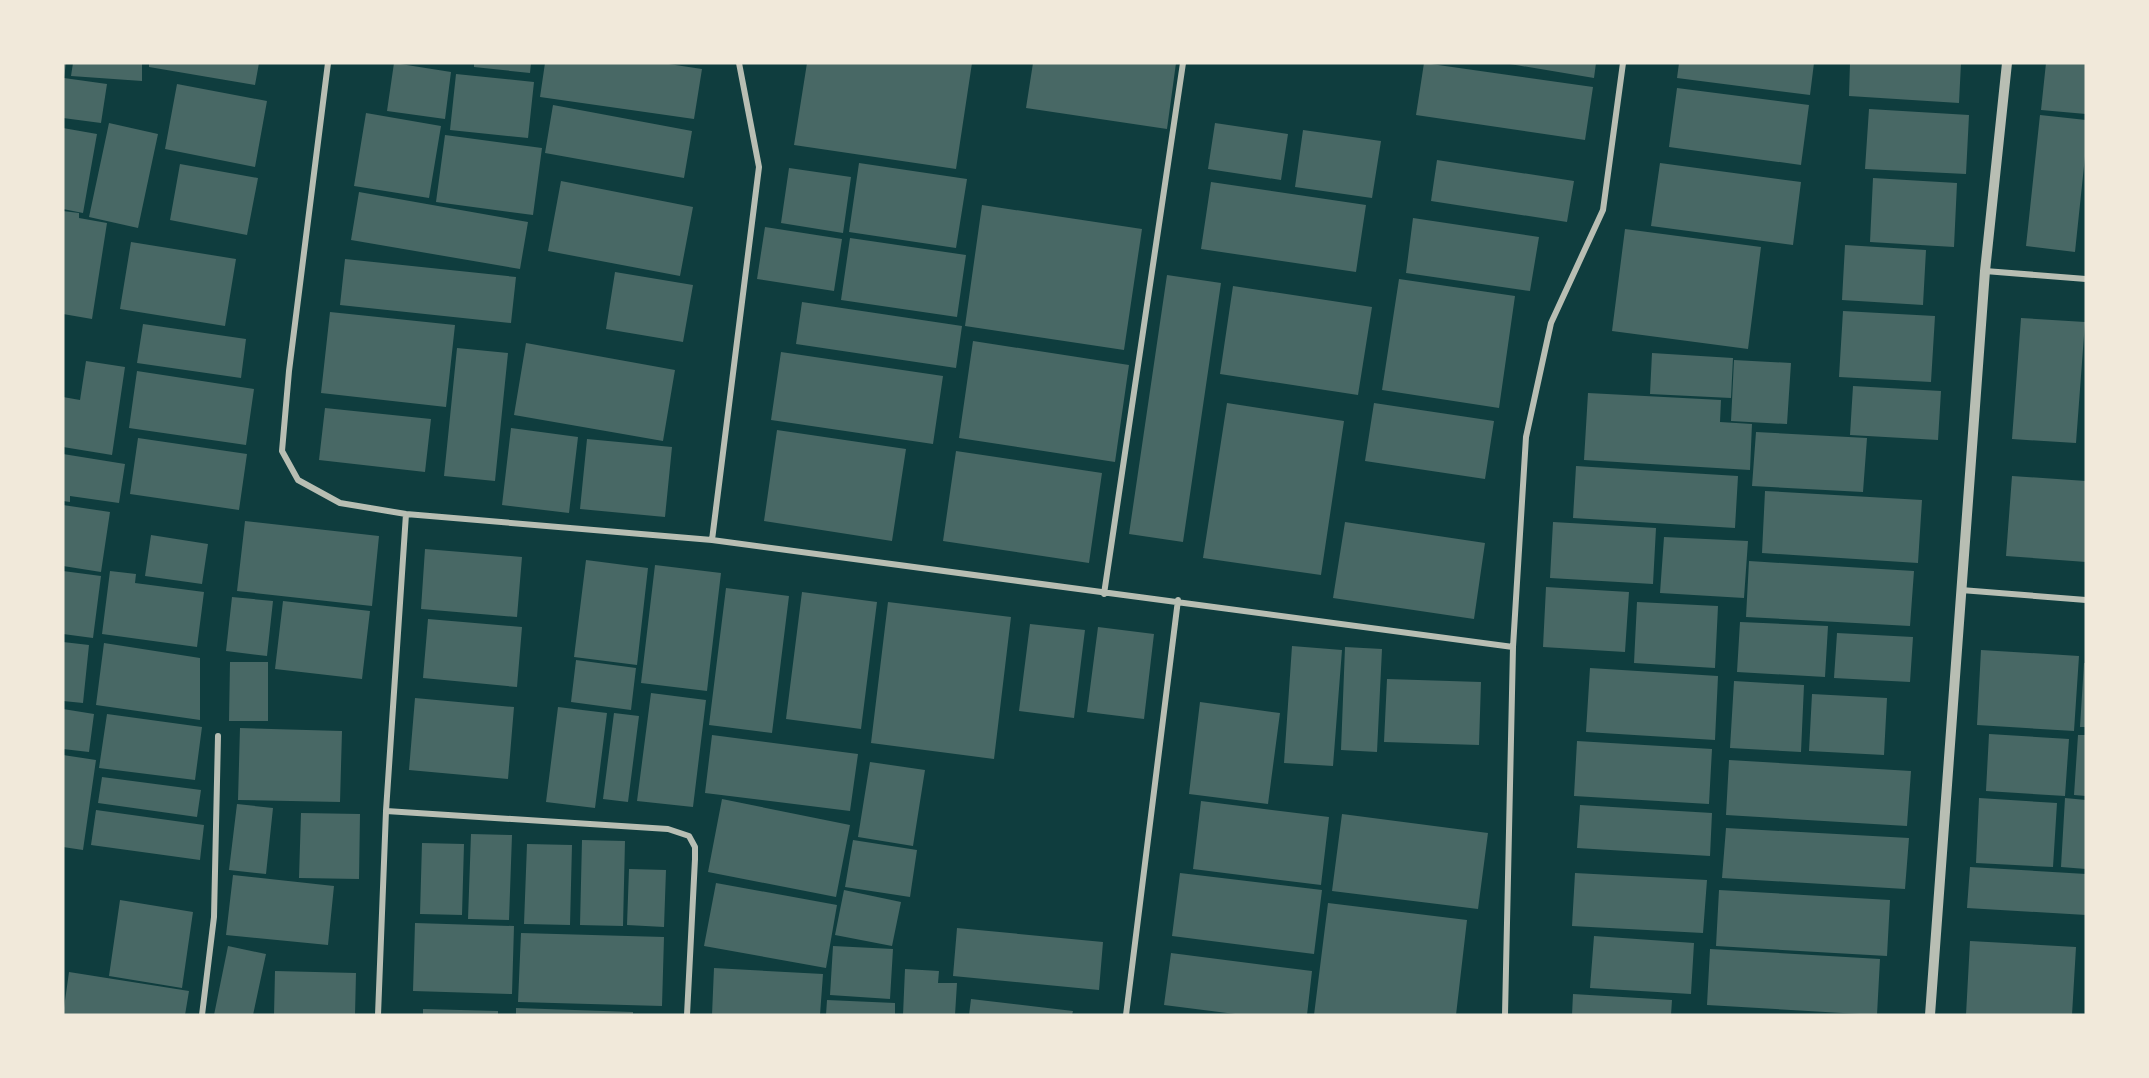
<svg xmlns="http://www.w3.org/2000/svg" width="2149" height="1078" font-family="'Nunito Sans',sans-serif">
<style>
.building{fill:#486865}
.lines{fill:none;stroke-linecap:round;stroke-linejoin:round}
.minor{stroke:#b8beb3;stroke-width:6}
.tertiary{stroke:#b8beb3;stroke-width:10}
</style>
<rect width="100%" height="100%" fill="#0f3d3e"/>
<path class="building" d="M63 63H66L64 78 107 84 101 123 63 118Z
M73 63H142V81L71 76Z
M149 63H259L255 85 149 67Z
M394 63 451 72 445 119 387 111Z
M474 63H531L530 73 474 67Z
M545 63H662L702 69 694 119 540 97Z
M807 63H972L956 169 794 145Z
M1033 63H1176L1167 129 1026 108Z
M1424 63 1593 87 1585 140 1416 115Z
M1504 63H1596L1594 78Z
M1679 63H1814L1810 95 1677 78Z
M1850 63H1961L1959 103 1849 96Z
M2046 63H2086V114L2041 110Z
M456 74 534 82 528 138 450 130Z
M177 84 267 101 255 167 165 149Z
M1677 88 1809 105 1801 165 1669 147Z
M553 105 692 131 684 178 545 153Z
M1869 109 1969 115 1966 174 1865 169Z
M366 113 441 126 429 198 354 186Z
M2040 115 2086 120V147L2075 252 2026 246Z
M109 123 158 134 138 228 89 217Z
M1215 123 1288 134 1281 180 1208 169Z
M63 128 97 134 83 213 63 209Z
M1303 130 1381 141 1372 198 1295 187Z
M445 135 542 148 533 215 436 202Z
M1437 160 1574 181 1567 222 1431 201Z
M859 163 967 179 956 248 849 232Z
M1660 163 1801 182 1793 245 1651 226Z
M180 164 258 178 247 235 170 220Z
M789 168 851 177 843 233 781 223Z
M1873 178 1957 183 1954 247 1870 242Z
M561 181 693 207 680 276 548 251Z
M1211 182 1366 205 1356 272 1201 249Z
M359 192 528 222 520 269 351 240Z
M982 205 1142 229 1124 350 965 326Z
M63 211 79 213V218L107 223 92 319 63 314Z
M1413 218 1539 237 1530 291 1406 273Z
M765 227 842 239 834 291 757 279Z
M1625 229 1761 247 1748 349 1612 331Z
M850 238 966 255 957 317 841 300Z
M131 242 236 259 225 326 120 309Z
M1845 245 1926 250 1923 305 1842 300Z
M345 259 516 277 511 323 340 305Z
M615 272 693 285 683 342 606 329Z
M1167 275 1221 283 1183 542 1129 534Z
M1399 279 1515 296 1499 408 1382 390Z
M1233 286 1372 307 1358 395 1220 374Z
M802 302 962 326 956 368 796 344Z
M1843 311 1935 316 1931 382 1839 377Z
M330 312 455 325 446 407 321 393Z
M2021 318 2085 322 2076 443 2012 439Z
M143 324 246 339 241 378 137 363Z
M973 341 1129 365 1115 462 959 438Z
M526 343 675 370 663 441 514 415Z
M457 348 508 353 495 481 444 476Z
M781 352 943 376 933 444 771 420Z
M1652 353 1733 358 1731 398 1650 394Z
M1734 360 1791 363 1787 424 1731 421Z
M86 361 125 367 112 455 63 447V397L80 400Z
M137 371 254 389 246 445 129 428Z
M1853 386 1941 391 1938 440 1850 435Z
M1588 393 1721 400 1720 422 1752 424 1750 470 1584 460Z
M1227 403 1344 421 1321 575 1203 558Z
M1374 403 1494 421 1485 479 1365 461Z
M325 408 431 419 425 472 319 460Z
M511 428 578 437 569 513 502 505Z
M777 430 906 449 892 541 764 521Z
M1756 432 1867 438 1863 492 1752 486Z
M138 438 247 454 239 510 130 494Z
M587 439 672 447 665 517 580 509Z
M956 451 1102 473 1089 563 943 541Z
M63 454 125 464 119 503 70 496V502L63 501Z
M1576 466 1738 476 1735 528 1573 518Z
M2012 476 2086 481V562L2006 556Z
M1765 491 1922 500 1918 563 1762 553Z
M63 505 110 512 101 572 63 566Z
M245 521 379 536 372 606 237 591Z
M1345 522 1485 543 1474 619 1333 598Z
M1553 522 1656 528 1653 584 1550 578Z
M151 535 208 544 202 584 145 576Z
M1664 537 1748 541 1744 598 1660 593Z
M425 549 522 557 517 617 421 609Z
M586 560 648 568 637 665 574 657Z
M1749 561 1914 571 1910 626 1746 617Z
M655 565 721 573 707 691 641 683Z
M63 571 101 576 93 638 63 634Z
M110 571 136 574 135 583 204 592 197 647 102 634Z
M1546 587 1629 592 1625 652 1543 647Z
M726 588 789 596 772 733 709 725Z
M802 592 877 602 861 729 786 719Z
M232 597 273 601 267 656 226 651Z
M283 601 370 611 362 679 275 669Z
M888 602 1011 617 994 759 871 743Z
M1637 602 1718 606 1715 668 1634 663Z
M428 619 522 627 517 687 423 678Z
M1740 622 1828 626 1825 677 1737 672Z
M1030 624 1085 630 1074 718 1019 711Z
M1098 627 1154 634 1144 719 1087 712Z
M1837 633 1913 637 1910 682 1834 678Z
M63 642 89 645 83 703 63 701Z
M104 643 200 658V720L96 705Z
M1292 646 1342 650 1333 766 1284 763Z
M1345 647 1382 649 1377 752 1341 750Z
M1981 650 2079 656 2074 731 1977 725Z
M576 660 636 668 631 710 571 702Z
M230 662H268V721H229Z
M2084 663H2086V727H2080Z
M1590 668 1718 676 1715 740 1586 732Z
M1387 679 1481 682 1479 745 1384 742Z
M1734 681 1804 685 1801 752 1730 748Z
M651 693 706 700 693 807 637 801Z
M1812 694 1887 698 1884 755 1809 751Z
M415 698 514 707 508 779 409 770Z
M1200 702 1280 713 1268 804 1189 794Z
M558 707 607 713 595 808 546 802Z
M63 709 94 714 89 752 63 749Z
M614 713 639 716 628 802 603 799Z
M107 714 202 727 195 780 99 768Z
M240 728 342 731 340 802 238 800Z
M1989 734 2069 739 2065 796 1986 791Z
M712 735 858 754 850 811 705 793Z
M2078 735H2086V796L2074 795Z
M1577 741 1712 749 1709 804 1574 796Z
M63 755 96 760 83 850 63 847Z
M1729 760 1911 771 1907 826 1726 815Z
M870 762 925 770 913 846 858 837Z
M102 777 201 790 197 817 98 803Z
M1979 798 2057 803 2053 867 1976 863Z
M2065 798 2086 800V869L2061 867Z
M722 799 850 825 836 897 708 872Z
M1201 801 1329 817 1321 885 1193 869Z
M237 804 273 808 266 874 229 870Z
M1580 805 1712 813 1710 856 1577 848Z
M96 810 204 825 200 860 91 845Z
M301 813 360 814 359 879 299 878Z
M1342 814 1488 833 1478 909 1332 891Z
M1726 828 1909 838 1905 889 1722 878Z
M471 834 512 835 509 920 468 919Z
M582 840 625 841 623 926 580 925Z
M853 840 917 850 910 897 845 887Z
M422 843 464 844 462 915 420 914Z
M527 844 572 845 570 925 524 924Z
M1970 867 2086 874V915L1967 908Z
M629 869 666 870 664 927 627 925Z
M1180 873 1322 890 1314 954 1172 936Z
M1575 873 1707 880 1703 933 1572 926Z
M233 875 334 886 328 945 226 935Z
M716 883 837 905 826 968 704 946Z
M844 890 901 902 892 946 835 935Z
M1719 890 1890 900 1887 956 1716 946Z
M120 900 193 912 182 988 109 976Z
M1328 903 1467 920 1456 1015H1314Z
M415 923 514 926 512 994 413 991Z
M957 928 1103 942 1099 990 953 976Z
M521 933 664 937 662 1006 518 1002Z
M1594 936 1694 943 1691 994 1590 988Z
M1970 941 2076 947 2072 1015H1966Z
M228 946 266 954 253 1015H214Z
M833 946 893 949 890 999 830 995Z
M1710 949 1880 959 1877 1015 1707 1005Z
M1171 953 1312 971 1307 1015H1243L1164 1005Z
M714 968 823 974 820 1015H712Z
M905 969 939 971 938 983H957L955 1015H903Z
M275 971 356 973 355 1015H274Z
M69 972 189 991 185 1015H63Z
M1573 994 1672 1000 1671 1015H1572Z
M971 999 1073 1011 1072 1015H969Z
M827 1000 895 1003V1015H826Z
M516 1008 633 1012V1015H516Z
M423 1009 498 1011V1015H423Z"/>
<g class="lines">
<path class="minor" d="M328 63 289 371 282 451 298 480 340 503 406 514 712 540 1513 647
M1985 271 2086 279
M712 540 759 167 739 63
M1961 590 2086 600
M1104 594 1183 63
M386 811 668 829 689 836 695 847V859L687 1015
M202 1015 214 917 218 736
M378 1015 386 811 406 514
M1126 1015 1178 600
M1505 1015 1513 647 1526 437 1551 323 1603 210 1623 63"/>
<path class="tertiary" d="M1930 1015 1985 271 2007 63"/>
</g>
<rect width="2149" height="1078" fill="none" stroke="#f1e9da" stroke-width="129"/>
</svg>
